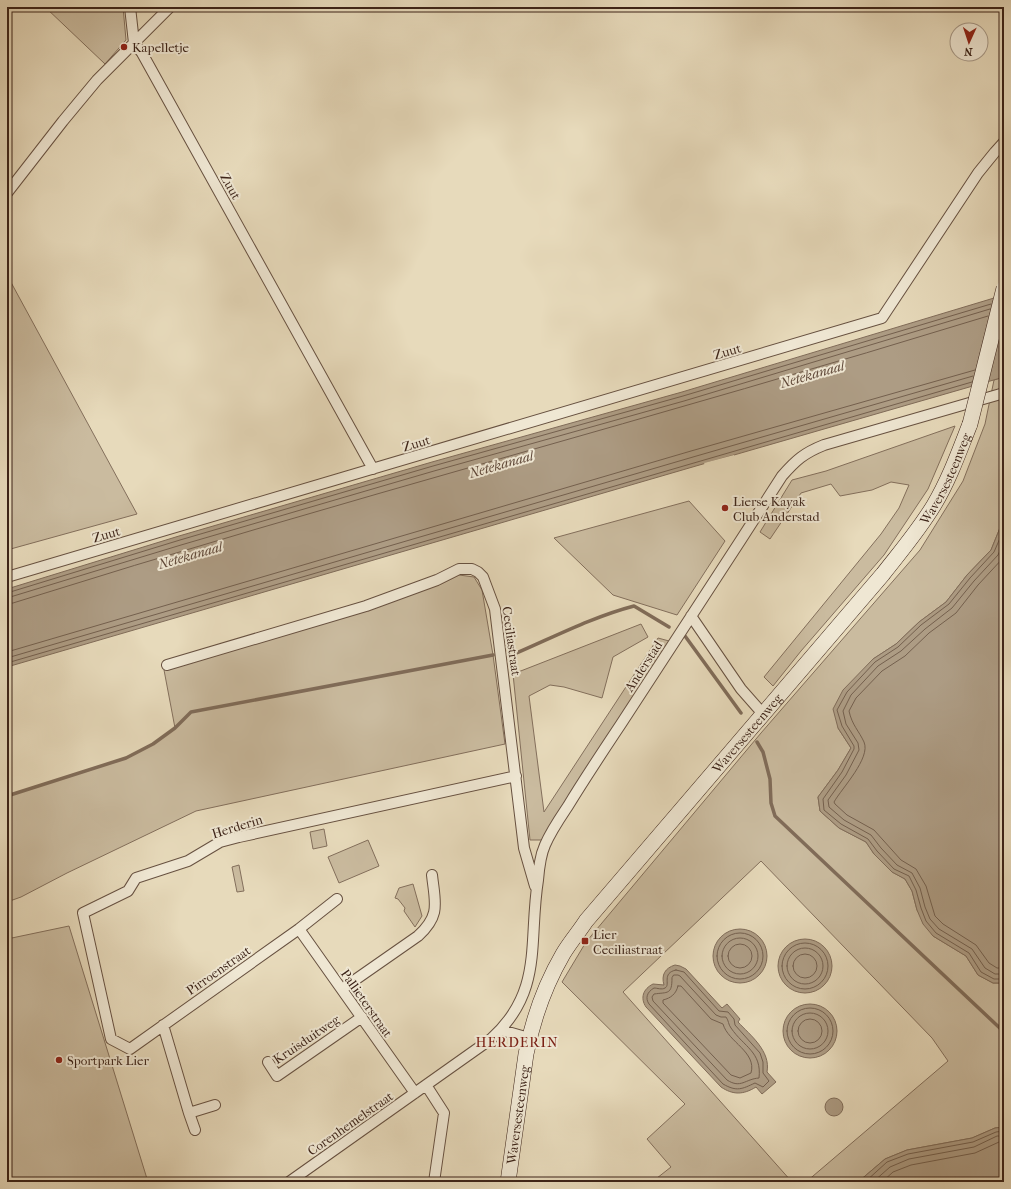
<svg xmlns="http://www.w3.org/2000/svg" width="1011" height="1189" font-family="'IM FELL French Canon',serif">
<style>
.green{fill:#cabb9f;stroke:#836f5c}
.water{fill:#ad9c84;stroke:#806c59}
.pier{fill:#e7dabb}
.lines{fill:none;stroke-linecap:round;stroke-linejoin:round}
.shore{stroke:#74604e;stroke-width:1}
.stream{stroke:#806c59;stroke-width:3.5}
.minor-casing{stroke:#675141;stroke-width:12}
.secondary-casing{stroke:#3c2318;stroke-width:16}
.minor{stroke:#efe7d3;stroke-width:10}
.secondary{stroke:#efe7d3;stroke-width:15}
.secondary-bridge-casing{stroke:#3c2318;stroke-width:16;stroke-linecap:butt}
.secondary-bridge{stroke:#efe7d3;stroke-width:15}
.poi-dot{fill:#8f2418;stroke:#efe7d3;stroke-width:1.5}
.labels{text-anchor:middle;stroke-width:4;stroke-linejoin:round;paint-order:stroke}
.poi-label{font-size:13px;fill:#3c2318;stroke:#efe7d3;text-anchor:start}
.street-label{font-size:13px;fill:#3c2318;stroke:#efe7d3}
.water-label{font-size:14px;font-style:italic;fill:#5e4738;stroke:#efe7d3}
.neighbourhood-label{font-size:14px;letter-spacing:1px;fill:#7a1f14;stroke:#efe7d3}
</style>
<rect width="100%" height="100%" fill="#e7dabb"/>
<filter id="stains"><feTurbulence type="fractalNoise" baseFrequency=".005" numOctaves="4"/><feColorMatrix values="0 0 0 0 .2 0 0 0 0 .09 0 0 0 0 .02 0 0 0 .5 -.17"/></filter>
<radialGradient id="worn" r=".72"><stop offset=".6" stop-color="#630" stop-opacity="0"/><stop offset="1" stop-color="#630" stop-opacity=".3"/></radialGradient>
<path class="green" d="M45 7H123L126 40 105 64Z
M7 275 137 514 7 550Z
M1004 377V518L991 550 967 575 946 602 919 622 896 644 873 659 838 728 851 748 838 770 818 797 820 811 839 828 866 842 874 854 892 872 905 879 912 891 917 910 933 936 966 956 978 975 993 983H1003L1004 985V1127L995 1128 972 1138 907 1150 885 1159 858 1182H806L948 1061 932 1038 761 861 623 992 792 1182H652L671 1167 647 1139 685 1104 562 982 586 942 761 733 920 550 963 481 985 424 994 380Z
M955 426 928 489 884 555 801 651 773 686 764 677 881 534 899 508 909 485 891 482 872 490 840 496 831 484 801 493 770 539 760 532 792 480 826 471Z
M689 501 725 541 677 615 613 595 554 538Z
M459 575 474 577 482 590 493 655 505 744 196 811 67 873 21 897 7 902V796L126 758 153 744 175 728 164 670 441 584Z
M641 624 648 637 613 657 602 698 564 687 550 685 529 696 544 812 658 638 669 641 542 840H530L513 674Z
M324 829 327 846 313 849 310 832Z
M368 840 379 866 339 883 328 857Z
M239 865 244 891 237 892 232 867Z
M413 884 422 916 415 927 404 911 405 908 398 899 395 898 399 888Z
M69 926 148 1182H7V939Z"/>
<path class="water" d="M1004 295V377L696 466 7 667V589L179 536 432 462 682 392Z
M1004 518V985L1003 983H993L978 975 966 956 933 936 923 924 917 910 912 891 905 879 892 872 874 854 866 842 839 828 820 811 818 797 838 770 851 748 838 728 833 709 843 690 873 659 896 644 919 622 946 602 967 575 991 550Z
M713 956a27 27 0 1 1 54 0a27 27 0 1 1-54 0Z
M778 966a27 27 0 1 1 54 0a27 27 0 1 1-54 0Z
M675 965 680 966 686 969 722 1008 727 1004 740 1019 738 1022C750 1035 771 1051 767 1072L776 1082 762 1094 756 1087C743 1095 733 1095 721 1087L646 1007C640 998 643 989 653 984L664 985C661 975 665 968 675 965Z
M783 1031a27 27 0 1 1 54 0a27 27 0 1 1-54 0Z
M825 1107a9 9 0 1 1 18 0a9 9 0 1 1-18 0Z
M1004 1127V1182H858L885 1159 907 1150 972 1138 995 1128Z"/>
<path class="pier" d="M734 455V457L705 465 704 463Z"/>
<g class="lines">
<path class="shore" d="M1004 529 994 552 970 578 949 604 921 625 898 647 875 662 847 692 837 710 842 726 854 746V749L842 772 823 799 824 810 841 824 868 839 877 851 894 869 909 876 916 890 921 908 926 921 936 933 969 953 981 972 994 979H1004
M1004 542 998 555 974 581 952 608 925 629 901 651 878 666 851 695 843 711 846 724 858 743 859 750 846 775 828 800 829 807 844 820 871 835 881 848 897 865 912 873 920 888 925 907 930 919 939 929 972 949 985 968 995 974H1004
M1004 557 978 585 956 613 929 633 905 656 882 671 856 698 849 711C852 725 859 731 864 742 871 758 842 788 834 802L835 804 847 815 874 830 901 860 916 869 926 886 935 916 943 924 976 945 989 963 997 968H1004
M7 593 180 540 433 466 683 396 991 304
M7 598 181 545 434 471 684 401 990 309
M7 604 13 603C336 501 664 416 988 316
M7 652 691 451 975 370
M7 658 693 457 973 376
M7 663 972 382
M717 956a23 23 0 1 1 46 0a23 23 0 1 1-46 0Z
M722 956a18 18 0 1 1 36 0a18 18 0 1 1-36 0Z
M782 966a23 23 0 1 1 46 0a23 23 0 1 1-46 0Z
M728 956a12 12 0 1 1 24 0a12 12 0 1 1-24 0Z
M787 966a18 18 0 1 1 36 0a18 18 0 1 1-36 0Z
M793 966a12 12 0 1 1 24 0a12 12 0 1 1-24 0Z
M676 970 684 972 719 1011 728 1012 734 1019 735 1025 760 1053 763 1062V1073L769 1081 763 1087 755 1083C742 1089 737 1092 723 1084L649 1004C645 998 647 992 654 988 657 988 662 990 665 988 671 985 661 973 676 970Z
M674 975H678L680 976 716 1015 721 1017H726C729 1021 728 1024 731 1028 744 1047 762 1052 759 1078 745 1079 741 1089 727 1080L653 1001 652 997 654 994C668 992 672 995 672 978Z
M678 986H681L711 1019 723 1024C728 1042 757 1052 751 1073L740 1078 731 1075 663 1003V1000C671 998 676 994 678 986Z
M787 1031a23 23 0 1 1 46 0a23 23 0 1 1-46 0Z
M792 1031a18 18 0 1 1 36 0a18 18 0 1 1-36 0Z
M798 1031a12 12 0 1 1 24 0a12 12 0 1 1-24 0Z
M865 1182 887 1162 908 1154 973 1142 996 1132 1004 1131
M873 1182 890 1167 909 1159 974 1147 997 1136H1004
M882 1182 893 1172 911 1165 975 1153 999 1142H1004"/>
<path class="stream" d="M685 636 741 713
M512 655C552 638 592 617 634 606L669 627
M757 742 763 752 770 779 771 803 775 816 1004 1032
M7 796 126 758 153 744 175 728 191 712 493 655"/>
<defs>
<path id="minor" d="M130 7 134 43 142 53 373 469
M7 193 63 121 97 80 170 7
M7 577 882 318 978 173 995 152 1004 142
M691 616 741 689 763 714
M167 665 366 606 437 580 459 569H472L478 572 483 577 495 609 524 848 535 886
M337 899 299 929 130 1049 111 1039 83 913 128 891 136 878 188 861 220 842 239 837 516 776
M299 929 415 1093
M342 989 418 936C441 915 435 903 432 875
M163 1025 189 1113 215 1105
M501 1030 529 1038
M268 1062 277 1076 362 1017
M426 1085 444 1113 434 1182
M189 1113 195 1130
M289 1182 491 1039C544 991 528 943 538 880 539 868 540 856 545 845 551 831 560 818 568 806 585 778 603 751 621 724 675 641 729 559 782 476 796 460 804 453 824 445L1004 393"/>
<g id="secondary">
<path id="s1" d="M508 1182 526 1054C533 1019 545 985 563 954 570 942 579 932 586 921L883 574C901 551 919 530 934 505 949 480 959 452 970 424"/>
</g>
</defs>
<use href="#minor" class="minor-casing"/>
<use href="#secondary" class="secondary-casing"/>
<use href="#minor" class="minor"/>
<use href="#secondary" class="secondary"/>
<defs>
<path id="secondary-bridge" d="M970 424 1004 288"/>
</defs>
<use href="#secondary-bridge" class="secondary-bridge-casing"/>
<use href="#secondary-bridge" class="secondary-bridge"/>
</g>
<g class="poi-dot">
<circle cx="124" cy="47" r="4"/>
<circle cx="725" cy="508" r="4"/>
<rect x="581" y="937" width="8" height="8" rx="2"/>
<circle cx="59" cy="1060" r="4"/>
</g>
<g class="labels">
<g class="poi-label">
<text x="132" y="52">Kapelletje</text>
<text x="733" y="506">Lierse Kayak<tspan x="733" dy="15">Club Anderstad</tspan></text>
<text x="593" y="939">Lier<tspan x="593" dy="15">Ceciliastraat</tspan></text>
<text x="67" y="1065">Sportpark Lier</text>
</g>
<g class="street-label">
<text transform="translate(231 186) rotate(61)" y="5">Zuut</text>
<text transform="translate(727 351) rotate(-16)" y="5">Zuut</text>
<text transform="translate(416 443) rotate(-17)" y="5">Zuut</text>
<text dy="5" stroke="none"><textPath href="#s1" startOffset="848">Waversesteenweg</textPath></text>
<text transform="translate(106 534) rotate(-16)" y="5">Zuut</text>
<text transform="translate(512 641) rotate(82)" y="5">Ceciliastraat</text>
<text transform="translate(643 666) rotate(-57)" y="5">Anderstad</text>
<text dy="5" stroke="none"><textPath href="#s1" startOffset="524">Waversesteenweg</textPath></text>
<text transform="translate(237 826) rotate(-17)" y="5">Herderin</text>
<text transform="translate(218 970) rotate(-35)" y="5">Pirroenstraat</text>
<text transform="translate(367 1003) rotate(55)" y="5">Pallieterstraat</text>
<text transform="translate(306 1039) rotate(-34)" y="5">Kruisduitweg</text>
<text dy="5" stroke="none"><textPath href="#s1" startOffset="68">Waversesteenweg</textPath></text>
<text transform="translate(350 1123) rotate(-35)" y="5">Corenhemelstraat</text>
</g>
<g class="water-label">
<text transform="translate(812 374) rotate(-16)" y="5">Netekanaal</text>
<text transform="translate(501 464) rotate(-16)" y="5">Netekanaal</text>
<text transform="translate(190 555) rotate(-16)" y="5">Netekanaal</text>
</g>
<g class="neighbourhood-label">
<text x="517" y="1047">HERDERIN</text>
</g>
</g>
<rect width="1011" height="1189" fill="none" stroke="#e7dabb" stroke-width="24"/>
<rect x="8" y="8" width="995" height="1173" fill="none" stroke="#3c2318" stroke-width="2"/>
<rect x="12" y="12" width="987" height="1165" fill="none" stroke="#3c2318"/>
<g transform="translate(969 42) rotate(183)"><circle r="19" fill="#efe7d3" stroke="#a79988"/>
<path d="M0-3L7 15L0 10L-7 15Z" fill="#8f2418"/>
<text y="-6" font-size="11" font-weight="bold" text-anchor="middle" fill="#3c2318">N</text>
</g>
<rect width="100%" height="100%" filter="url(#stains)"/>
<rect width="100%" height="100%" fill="url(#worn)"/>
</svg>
